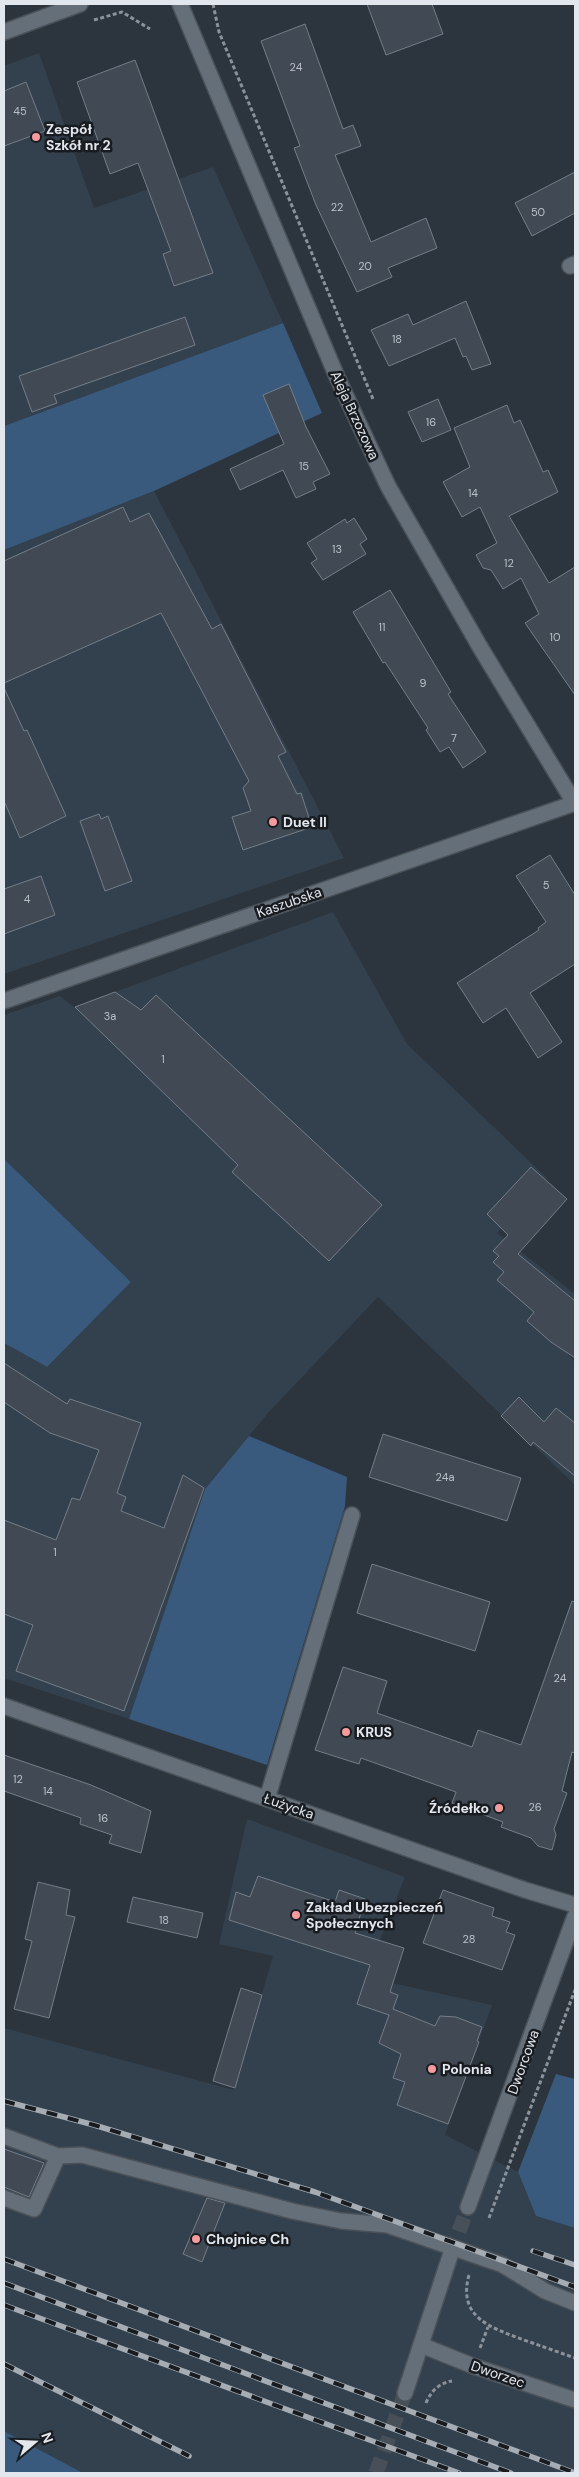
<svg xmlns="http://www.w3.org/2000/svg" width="579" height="2477" font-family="'DM Sans',sans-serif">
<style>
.built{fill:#33404d}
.green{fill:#395a7c}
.building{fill:#414a54;stroke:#747e88}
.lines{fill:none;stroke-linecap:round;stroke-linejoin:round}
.secondary-tunnel{stroke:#475058;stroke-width:15;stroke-dasharray:15 8;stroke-linecap:butt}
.lane-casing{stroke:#4a5158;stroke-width:18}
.street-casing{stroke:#4a5158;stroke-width:18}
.secondary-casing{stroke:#4a5158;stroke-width:18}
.path{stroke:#8b929a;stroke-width:3;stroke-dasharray:4 2.5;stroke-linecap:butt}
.lane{stroke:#656f79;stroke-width:15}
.street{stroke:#656f79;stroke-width:15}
.secondary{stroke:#656f79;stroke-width:15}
.rail-casing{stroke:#a5acb3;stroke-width:5.5}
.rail{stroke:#181c20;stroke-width:4;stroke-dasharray:11;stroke-linecap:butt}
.poi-dot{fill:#f59b9e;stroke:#181c20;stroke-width:2}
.labels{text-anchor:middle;stroke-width:5;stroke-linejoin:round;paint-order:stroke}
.number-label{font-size:11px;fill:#bac0c7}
.poi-label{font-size:14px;font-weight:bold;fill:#e2e7ed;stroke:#181c20;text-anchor:start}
.street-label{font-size:14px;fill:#e2e7ed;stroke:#181c20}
</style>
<rect width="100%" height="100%" fill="#2c353e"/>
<path class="built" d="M39 53 94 208 213 167 283 323 4 426V66Z
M154 491 344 858 4 974V550Z
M333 912 407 1044 547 1178 497 1233 575 1294V1326L558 1344 575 1362V1485L378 1297 268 1413 205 1489 129 1719 4 1678V1343L47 1367 131 1282 4 1159V1015L60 996 74 1007Z
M247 1819 405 1877 365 1977 492 2005 445 2135 518 2172 536 2216 575 2228V2473H83L4 2431V2028L234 2090 273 1956 219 1944Z"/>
<path class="green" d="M283 323 322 413 154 491 4 550V426Z
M4 1159 131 1282 47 1367 4 1343Z
M249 1436 347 1477 345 1506 267 1765 129 1719 205 1489Z
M556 2074 575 2079V2228L536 2216 518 2172Z
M4 2431 83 2473H4Z"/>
<path class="building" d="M367 4H432L443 34 386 55Z
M305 24 343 129 353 125 361 146 335 155 371 242 426 218 437 248 388 268 392 277 357 292 316 205 294 148 300 146 261 41Z
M135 60 213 273 174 286 163 254 171 251 138 163 110 174 77 82Z
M26 82 45 131 4 146V91Z
M575 172V213L532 236 515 203Z
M466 301 491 364 472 370 466 356 463 357 455 338 389 366 371 330 408 314 413 325Z
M185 317 195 345 54 395 57 403 32 412 19 376Z
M289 384 306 427 330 474 313 482 316 489 296 498 283 470 240 490 230 469 284 444 263 395Z
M438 399 451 430 422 442 408 412Z
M507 405 514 423 520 420 543 472 548 470 558 492 509 516 549 583 575 567V695L525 623 539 614 521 578 503 589 491 570 483 568 476 555 497 543 480 507 462 517 443 482 470 467 454 428Z
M123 507 130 522 149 513 212 629 221 624 286 752 278 756 297 794 301 793 312 827 243 850 232 817 251 811 243 788 249 781 161 613 4 683V561Z
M354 518 367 539 360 544 366 554 323 580 311 563 317 559 307 543 345 519 347 523Z
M390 590 451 692 448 694 486 752 463 768 449 747 440 752 426 730 428 728 385 662 383 663 353 612Z
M4 688 24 731 27 730 66 816 20 838 4 801Z
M99 814 101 819 108 816 132 881 105 891 80 821Z
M550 855 575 895V964L530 993 562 1042 538 1058 506 1008 483 1023 457 983 539 930 538 928 546 922 516 876Z
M41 876 55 915 4 934V889Z
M115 992 141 1010 156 995 382 1205 329 1261 232 1172 238 1165 75 1007Z
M531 1167 567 1199 518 1254 575 1301V1358L551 1342 527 1321 534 1312 497 1280 504 1272 493 1262 499 1256 493 1251 508 1235 487 1214Z
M4 1363 67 1404 70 1399 141 1423 117 1493 126 1497 121 1511 164 1528 183 1475 204 1488 124 1711 16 1671 33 1625 4 1614V1520L56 1540 72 1498 80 1500 99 1450 50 1433 4 1402Z
M519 1397 544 1422 556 1408 575 1423V1476L533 1442 531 1446 501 1416Z
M383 1434 521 1478 507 1521 369 1477Z
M372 1564 490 1602 475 1651 357 1613Z
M572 1601 575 1602V1753L572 1752 562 1791 567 1793 554 1829 556 1835 552 1850 538 1846 531 1838 501 1827 503 1822 452 1803 456 1792 361 1758 359 1764 315 1750 343 1667 387 1681 377 1713 472 1747 478 1730 521 1745Z
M4 1755 91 1785 151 1811 141 1853 109 1843 112 1835 80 1824 81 1818 4 1791Z
M258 1876 335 1902 339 1890 365 1899 355 1933 404 1948 390 1992 398 1995 393 2009 435 2026 440 2016 456 2017 482 2027 477 2041 479 2042 448 2124 397 2105 405 2082 393 2078 401 2054 379 2043 389 2015 357 2004 370 1965 229 1920 236 1892 250 1897Z
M38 1882 70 1890 66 1915 75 1917 49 2018 14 2009 32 1941 25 1939Z
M443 1890 494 1908 492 1916 510 1922 506 1932 515 1935 502 1970 423 1943Z
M133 1897 203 1913 197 1938 127 1922Z
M241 1988 262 1995 235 2088 213 2081Z
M4 2149 44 2163 29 2197 4 2187Z
M207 2198 225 2203 202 2262 183 2254Z"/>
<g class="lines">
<path class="secondary-tunnel" d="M451 2253 468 2207
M376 2473 405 2393"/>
<defs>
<path id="lane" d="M4 2136 58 2156 82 2155 292 2211 341 2221 387 2225 503 2265 545 2291 575 2303
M4 2198 34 2209 58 2156
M421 2345 473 2366 575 2400"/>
<path id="street" d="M570 266 575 264
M4 1001 575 803
M4 1706 525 1890 575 1905
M267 1799 352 1515"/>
<path id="secondary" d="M180 4 337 377 388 486 480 647 575 804
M4 32 80 4
M468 2207 575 1916
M405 2393 451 2253"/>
</defs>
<use href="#lane" class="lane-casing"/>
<use href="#street" class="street-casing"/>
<use href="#secondary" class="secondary-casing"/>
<path class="path" d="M213 4 219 32 373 399
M94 20 122 12 150 29
M489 2218 575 1990
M469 2275C457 2318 492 2328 524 2340 541 2346 558 2352 575 2358
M480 2348 488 2327
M426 2403C431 2391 439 2383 452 2381"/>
<use href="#lane" class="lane"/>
<use href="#street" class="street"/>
<use href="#secondary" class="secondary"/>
<defs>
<path id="rail" d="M4 2101 94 2125 315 2192 575 2287
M533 2251 575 2265
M4 2259 575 2473
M4 2283 511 2473
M4 2305 459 2473
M4 2364 189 2456"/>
</defs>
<use href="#rail" class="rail-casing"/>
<use href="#rail" class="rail"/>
</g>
<g class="poi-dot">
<circle cx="36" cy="137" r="5"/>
<circle cx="273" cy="822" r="5"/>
<circle cx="346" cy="1732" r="5"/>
<circle cx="499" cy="1808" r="5"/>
<circle cx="296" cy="1915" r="5"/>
<circle cx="432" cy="2069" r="5"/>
<circle cx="196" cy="2239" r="5"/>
</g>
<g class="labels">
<g class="number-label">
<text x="296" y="71">24</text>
<text x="20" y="115">45</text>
<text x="337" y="211">22</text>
<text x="538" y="216">50</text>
<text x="365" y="270">20</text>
<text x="397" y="343">18</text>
<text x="431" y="426">16</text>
<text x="304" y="470">15</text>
<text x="473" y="497">14</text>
<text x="337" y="553">13</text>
<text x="509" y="567">12</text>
<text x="382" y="631">11</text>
<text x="555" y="641">10</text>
<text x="423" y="687">9</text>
<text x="454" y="742">7</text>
<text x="546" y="889">5</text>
<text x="27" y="903">4</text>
<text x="110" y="1020">3a</text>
<text x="163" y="1063">1</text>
<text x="445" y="1481">24a</text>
<text x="55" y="1556">1</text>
<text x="560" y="1682">24</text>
<text x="18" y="1783">12</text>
<text x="48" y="1795">14</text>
<text x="535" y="1811">26</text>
<text x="103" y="1822">16</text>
<text x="164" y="1924">18</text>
<text x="469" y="1943">28</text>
</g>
<g class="poi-label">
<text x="46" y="134">Zespół<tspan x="46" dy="16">Szkół nr 2</tspan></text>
<text x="283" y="827">Duet II</text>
<text x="356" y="1737">KRUS</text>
<text x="489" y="1813" text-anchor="end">Źródełko</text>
<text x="306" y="1912">Zakład Ubezpieczeń<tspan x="306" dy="16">Społecznych</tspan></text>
<text x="442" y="2074">Polonia</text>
<text x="206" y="2244">Chojnice Ch</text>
</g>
<g class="street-label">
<text transform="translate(355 415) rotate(65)" y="5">Aleja Brzozowa</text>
<text transform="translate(289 902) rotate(-19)" y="5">Kaszubska</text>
<text transform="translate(289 1806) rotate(19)" y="5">Łużycka</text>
<text transform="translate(523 2062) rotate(-70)" y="5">Dworcowa</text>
<text transform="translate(498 2374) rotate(19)" y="5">Dworzec</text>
</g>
</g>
<rect width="579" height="2477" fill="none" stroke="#e2e7ed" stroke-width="10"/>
<g transform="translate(35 2442) rotate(71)" stroke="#181c20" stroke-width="4" paint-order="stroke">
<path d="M0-4L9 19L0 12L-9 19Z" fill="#e2e7ed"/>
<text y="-8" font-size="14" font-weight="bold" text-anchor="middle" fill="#e2e7ed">N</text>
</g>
</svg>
